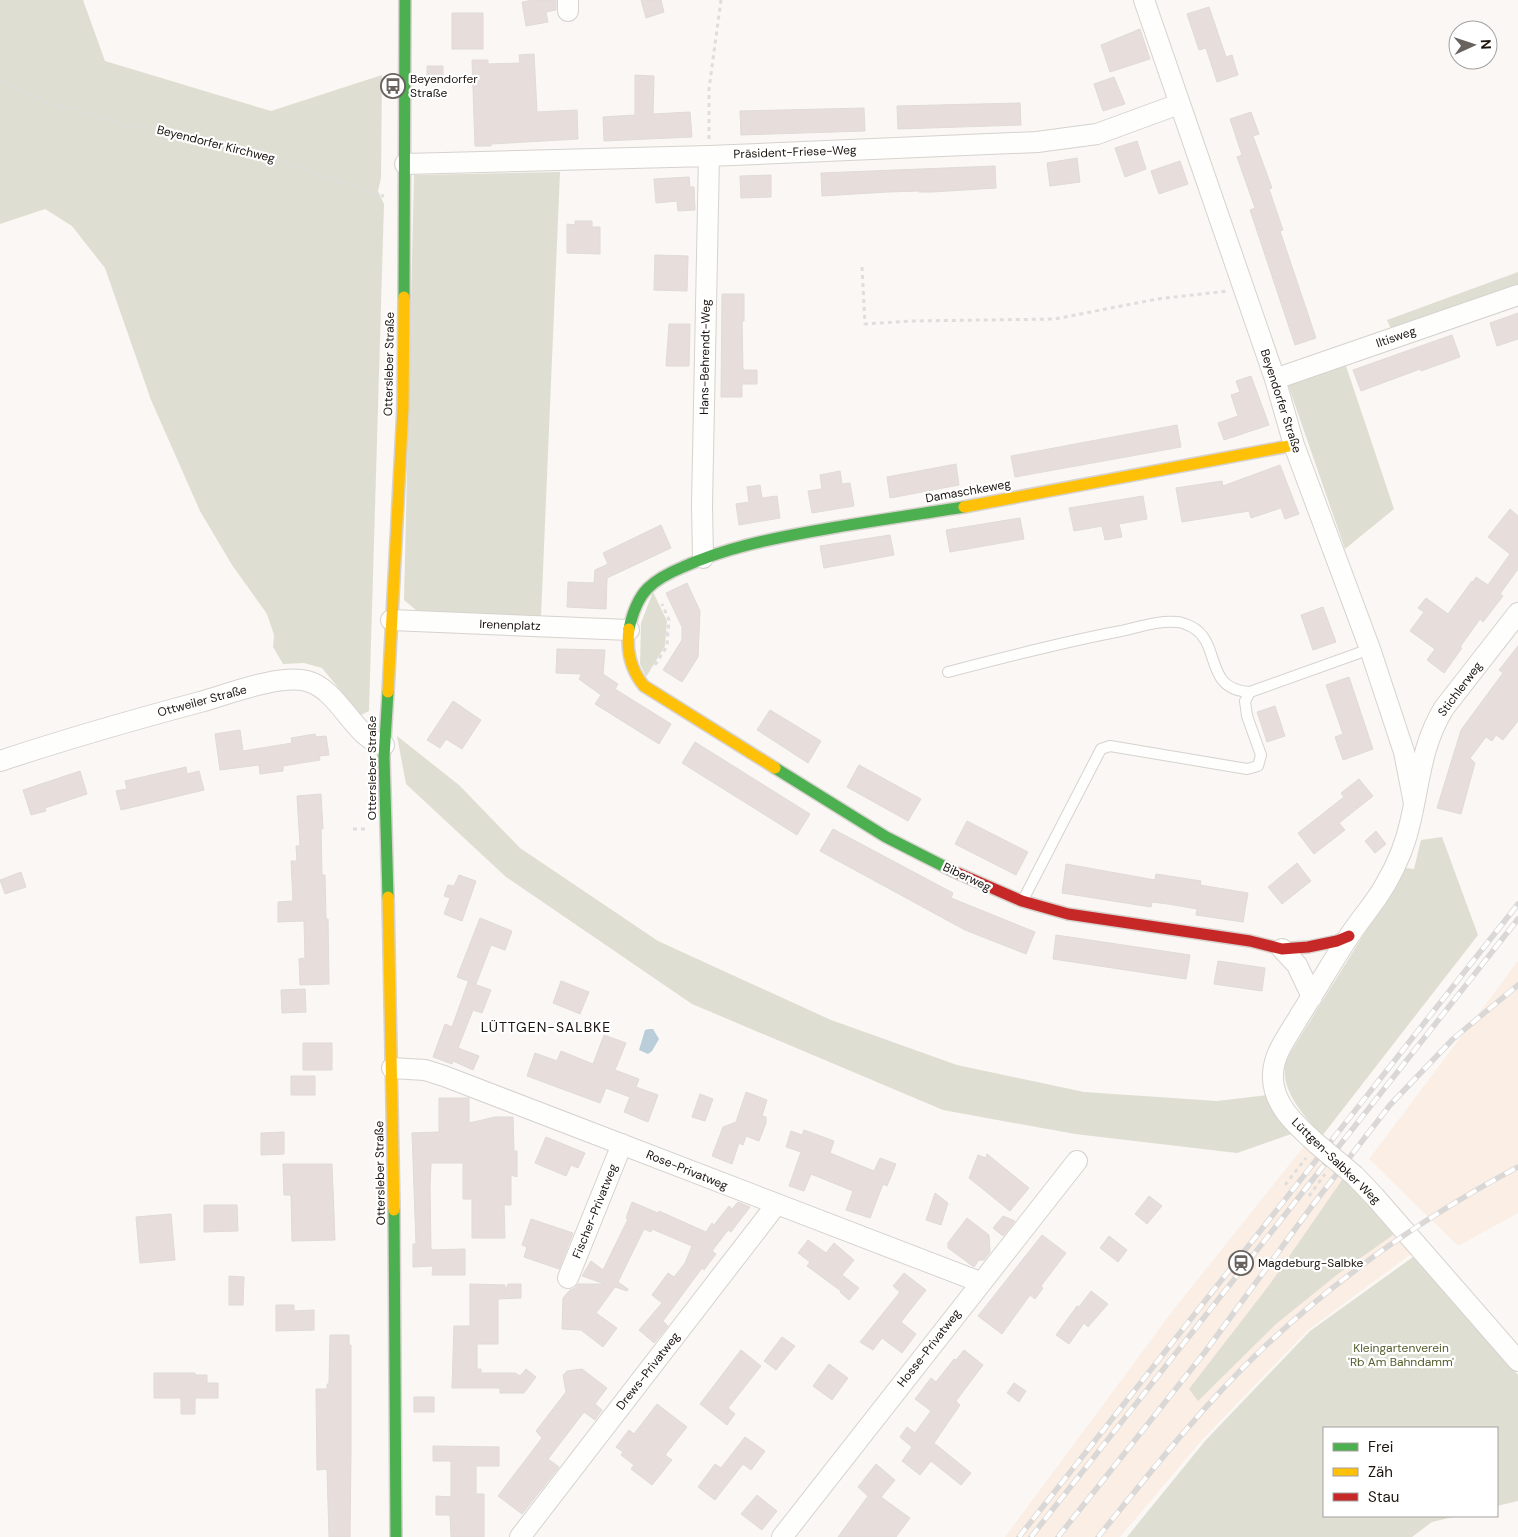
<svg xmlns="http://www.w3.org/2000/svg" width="1518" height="1537" font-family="'DM Sans',sans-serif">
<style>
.built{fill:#fbeee4}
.green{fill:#dedfd2}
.water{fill:#b9ced8}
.building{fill:#e7dedc;stroke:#e0dad8}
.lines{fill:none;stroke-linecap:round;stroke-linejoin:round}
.lane-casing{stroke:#d7d2ce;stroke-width:12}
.street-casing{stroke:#d7d2ce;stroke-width:22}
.fast-casing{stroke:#d7d2ce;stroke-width:14}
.slow-casing{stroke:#d7d2ce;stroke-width:14}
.jam-casing{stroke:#d7d2ce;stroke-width:14}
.path{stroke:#e0dedd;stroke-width:3;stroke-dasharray:4 4;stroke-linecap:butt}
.lane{stroke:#fefefd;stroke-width:10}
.street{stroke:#fefefd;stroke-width:20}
.fast{stroke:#4caf50;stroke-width:11}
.slow{stroke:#ffc107;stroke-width:11}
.jam{stroke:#c62828;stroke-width:11}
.rail-casing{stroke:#d9d8d7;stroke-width:5.5}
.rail{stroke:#fff;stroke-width:4;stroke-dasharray:11;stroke-linecap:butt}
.street-bridge-casing{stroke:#d7d2ce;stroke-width:22;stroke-linecap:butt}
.street-bridge{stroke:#fefefd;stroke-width:20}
.labels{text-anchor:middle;stroke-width:4.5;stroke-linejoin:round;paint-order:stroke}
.poi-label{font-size:12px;fill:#1b140f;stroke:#fff;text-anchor:start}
.street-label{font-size:12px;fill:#1b140f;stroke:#fff}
.park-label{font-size:12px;fill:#545d2d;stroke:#fff}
.neighbourhood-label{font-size:14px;letter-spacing:1px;fill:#1b140f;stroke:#fff}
</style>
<rect width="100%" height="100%" fill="#faf7f4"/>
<path class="built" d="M1518 961V1213L1458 1246 1369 1159Z
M1305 1145 1342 1174 1411 1254 1307 1331 1201 1441 1120 1537H1005L1174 1309Z"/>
<path class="green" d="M0 0H83L105 61 271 111 382 75 381 178 378 191 384 204 369 711 361 715 322 668 304 663 283 664 273 647 274 635 267 614 232 565 200 511 151 400 105 268 72 226 45 209 0 224Z
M560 172 541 617 428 613 416 610 404 600 414 175Z
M1518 272V287L1392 331 1387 320Z
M1344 360 1394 509 1345 549 1286 379Z
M653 592 667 621 665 646 646 677 640 664 641 623Z
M397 736 459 785 520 848 658 941 831 1020 957 1065 1084 1092 1217 1101 1268 1095 1274 1113 1294 1133 1237 1153 1075 1134 943 1110 692 1004 506 877 406 784Z
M1442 837 1478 935 1322 1136C1305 1116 1281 1093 1285 1064 1286 1059 1289 1054 1292 1050L1405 868 1414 869 1421 840Z
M1344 1177 1370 1202 1393 1235 1338 1274 1276 1324 1198 1401 1189 1389 1270 1284Z
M1413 1257 1518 1375V1501L1497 1506V1428H1324V1516H1457L1432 1522 1412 1537H1127L1205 1441 1310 1331Z"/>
<path class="water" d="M649 1029H653L659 1039 652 1051 648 1054 639 1050 645 1030Z"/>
<path class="building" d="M533 0H556V10L546 12 548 22 526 26 522 2Z
M641 0H661L664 12 646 18Z
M1209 7 1226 57 1232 55 1238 75 1217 82 1206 48 1199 50 1187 14Z
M452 13H483V49H452Z
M1140 29 1150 59 1110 72 1101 45Z
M534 54 537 112 577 110 578 139 491 144V146H475L472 60H488V64L520 63 519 55Z
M427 66H443V81H427Z
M635 75 654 76 653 114 690 112 692 137 604 141 603 117 635 115Z
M1114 77 1125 104 1103 111 1094 84Z
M1020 103 1021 125 898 129 897 106Z
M864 108 865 131 741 135 740 111Z
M1251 112 1259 134 1253 136 1272 188 1269 189 1283 230 1280 231 1316 338 1295 345 1250 210 1255 208 1237 157 1242 155 1230 119Z
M1137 141 1146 169 1125 177 1115 148Z
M1077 158 1080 182 1050 186 1047 163Z
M1180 161 1188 184 1159 194 1151 171Z
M995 166 996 188 932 192H919V191L887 192 822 196 821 173Z
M771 175V197L741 198 740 176Z
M689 177 690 187H694L695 210 678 211 677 201 656 203 654 179Z
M575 221H592V227H600V254L567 253V224L575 225Z
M655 255 688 256 687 291 654 290Z
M722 294H744V321H742L743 370H757V384H742V397H721Z
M1518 313V339L1497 346 1490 323Z
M669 324H690L689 366H666Z
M1452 335 1460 357 1421 371 1420 369 1361 391 1353 370Z
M1251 376 1269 425 1224 440 1218 423 1238 416 1231 395 1240 392 1236 381Z
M1177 425 1181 447 1015 477 1011 456Z
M956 464 959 485 890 498 887 477Z
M1280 465 1299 514 1285 519 1281 508 1251 518 1249 511 1182 522 1176 488 1222 481 1223 486Z
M840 471 842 484 850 483 854 506 812 513 808 491 822 489 820 475Z
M760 485 762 498 777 496 780 518 739 525 736 504 749 502 747 487Z
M1143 496 1147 519 1119 524 1122 537 1105 540 1102 526 1074 531 1069 508Z
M1510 509 1518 516V569L1500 594 1503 596 1483 622 1480 619 1460 647 1462 648 1444 673 1427 660 1435 649 1410 631 1424 612 1418 608 1426 598 1448 614 1472 581 1473 582 1476 577 1488 585 1510 554 1488 537Z
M1020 518 1024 539 950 552 946 530Z
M661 525 671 548 607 578 606 609 567 607 568 582 594 583 595 570 608 564 603 553Z
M890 535 894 555 824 568 820 546Z
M687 583 700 611 698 657 682 682 663 670 682 640V627L666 593Z
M1323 607 1336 642 1313 650 1301 615Z
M1518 646V721L1503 740 1496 735 1492 741 1486 737 1470 758 1475 763 1461 814 1437 808 1461 730 1503 673 1499 670Z
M557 649 605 650 603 674 618 684 615 689 671 724 659 744 595 704 601 695 579 679 582 674 556 673Z
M1349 677 1373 749 1343 760 1335 737 1343 734 1326 685Z
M453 701 481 720 462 749 446 739 440 748 427 740Z
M1275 706 1285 736 1267 742 1257 712Z
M770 710 821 741 808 763 757 730Z
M240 730 243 751 292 743 291 738 315 734 316 737 326 736 329 755 319 756 320 760 283 766V771L260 774 259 765 220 770 215 734Z
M695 742 810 814 797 835 682 763Z
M859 765 921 799 908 821 847 787Z
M186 767 187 774 199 771 204 790 121 810 116 791 127 789 125 781Z
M80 771 87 794 45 808 46 811 31 815 23 790Z
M1359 779 1373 796 1339 823 1345 830 1314 854 1298 833 1344 797 1341 793Z
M321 794 323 829H321L322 875H325L326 919H328L329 984 300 985 299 959 305 958 304 921 278 922V902L293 901 291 861H297L296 846H300L297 796Z
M967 821 1028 852 1016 875 955 844Z
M833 829 953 893 951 898 1035 932 1026 954 965 930 820 851Z
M1376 831 1386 844 1375 853 1365 841Z
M1297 863 1311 881 1282 904 1268 887Z
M1066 864 1155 880 1156 874 1201 881 1200 885 1248 893 1243 922 1196 915 1197 909 1168 904 1152 902 1151 907 1062 893Z
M21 872 26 887 5 894 0 880Z
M459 875 476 881 462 921 444 914 450 898 444 896 448 885 454 886Z
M480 918 512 931 505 950 491 945 476 984 457 977Z
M1056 935 1190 955 1186 979 1053 959Z
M1218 961 1265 968 1262 991 1214 984Z
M561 981 589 992 580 1014 553 1003Z
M468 982 491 990 482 1013 473 1010 458 1048 479 1056 473 1070 453 1061 452 1064 433 1057 445 1024 452 1027Z
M305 989 306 1012 282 1013 281 990Z
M604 1035 626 1043 615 1070 639 1079 636 1087 658 1095 648 1122 624 1112 630 1097 606 1088 600 1103 527 1076 535 1053 557 1061 561 1051 593 1064Z
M303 1043H332V1070H303Z
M291 1076H315V1095H291Z
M746 1092 767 1100 762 1116 766 1117V1123L759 1141 746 1136 743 1145 739 1143 732 1164 712 1156 723 1127 736 1122Z
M700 1094 713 1099 705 1121 692 1117Z
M439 1098H469V1123L495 1117H513L514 1151H517V1177L511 1175V1205H504L505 1238H472V1199H463V1163H431L430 1187 431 1250 465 1249V1275H432L433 1266 413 1267V1244H416L412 1133 439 1132Z
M804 1130 834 1141 830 1153 874 1171 880 1158 896 1164 887 1186 883 1184 870 1218 846 1210 853 1191 811 1174 804 1191 789 1186 801 1152 786 1147 791 1131 802 1135Z
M284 1132V1154L261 1155V1133Z
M546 1137 585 1153 578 1168 571 1165 566 1176 535 1163Z
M987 1154 1029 1188 1010 1211 969 1178 978 1155 986 1158Z
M283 1164H332L335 1240 292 1241 291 1195H284Z
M935 1193 948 1203 941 1225 926 1220Z
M1149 1196 1162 1206 1147 1224 1135 1214Z
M632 1202 658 1213 659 1211 706 1232 712 1223 714 1225 729 1206 732 1209 738 1202 750 1207 731 1232 728 1230 712 1251 716 1254 704 1270 702 1268 663 1321 668 1326 654 1343 639 1330 662 1303 652 1295 668 1273 674 1277 685 1263 692 1246 652 1229 651 1232 644 1229 618 1282 628 1289 627 1291 615 1287 596 1313 617 1328 603 1347 581 1330 562 1329 563 1298 570 1290 575 1288 578 1284H605L582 1276 591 1261 603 1270 628 1219 626 1218Z
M204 1205H237L238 1231 204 1232Z
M171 1214 175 1260 140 1263 136 1217Z
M1003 1216 1015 1221 1003 1236 993 1228Z
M967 1218 989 1235 990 1252 984 1260H979L974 1267 948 1248V1243Z
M531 1219 573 1233 559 1269 524 1257 527 1247 522 1245Z
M1042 1235 1066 1253 1041 1286 1043 1288 1035 1299 1030 1295 1002 1334 978 1316Z
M1109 1236 1127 1250 1118 1262 1100 1248Z
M808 1240 826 1253 834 1243 854 1260 842 1275 859 1288 849 1300 840 1292 841 1291 807 1266 810 1262 798 1253Z
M904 1273 926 1290 901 1322 916 1334 902 1353 882 1338 873 1350 860 1342 900 1292 893 1286Z
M229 1276 244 1277 243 1305H229Z
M470 1284 505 1285V1292L508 1284H521V1298L498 1299V1344H477V1369H481V1373H515L520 1376 526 1369 536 1377 524 1393H500V1388H452L454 1326H470Z
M1091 1291 1108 1304 1088 1327 1084 1323 1069 1344 1056 1335 1077 1306 1079 1307Z
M276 1305H294V1311L314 1310V1330L276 1331Z
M330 1335H349V1345H351V1453L350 1537H329L327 1469 317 1470 316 1389H327V1384H329Z
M782 1337 795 1346 776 1370 764 1361Z
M741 1350 761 1366 728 1408 735 1414 727 1425 700 1404Z
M964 1350 983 1365 956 1401 960 1405 934 1443 971 1473 961 1485 931 1461 920 1475 902 1461 912 1447 900 1437 907 1427 915 1433 931 1411 915 1399 931 1378 936 1382 954 1359 956 1360Z
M829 1364 848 1378 832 1400 813 1386Z
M582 1369 607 1388 595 1404 602 1410 595 1420 584 1412 548 1459 559 1467 522 1514 498 1496 542 1438 536 1431 566 1392 563 1375 567 1371Z
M154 1373H195V1375H207V1383H218V1398H195V1414H181V1398H154Z
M1014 1383 1026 1391 1019 1402 1007 1393Z
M414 1397H434V1412H414Z
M657 1404 687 1427 665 1455 672 1460 652 1485 631 1469 634 1465 621 1455 623 1452 616 1447 629 1430 634 1434Z
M745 1437 765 1451 751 1470 743 1464 715 1500 698 1487 715 1464 721 1468Z
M433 1446 499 1447V1466H476V1494H484V1537H451L450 1515H436V1496L451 1497V1461H433Z
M876 1464 895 1480 881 1497 910 1518 896 1537H838L868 1496 858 1487Z
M757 1495 777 1511 762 1530 741 1514Z"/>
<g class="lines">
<defs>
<path id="lane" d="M948 672C1005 657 1063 642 1121 631 1139 627 1160 620 1177 622 1182 622 1188 625 1192 627 1222 643 1203 690 1250 692L1370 649
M1023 900 1101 749 1110 746 1247 769 1258 766 1261 755 1247 716 1245 701 1250 692"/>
<path id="street" d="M568 0V11
M1144 0 1275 379 1294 445 1370 649 1404 752 1414 803
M405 164 709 156 1037 142 1097 134 1179 104
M1275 379 1518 295
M703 558 702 505 709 156
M391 620 629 630
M0 761C66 739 133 720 200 702 229 694 279 674 307 681 340 690 354 739 384 745
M1282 949 1297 965 1312 997
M392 1068 425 1070 444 1076 980 1282
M1317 1144C1296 1125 1271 1104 1273 1073 1274 1052 1290 1033 1300 1015 1317 989 1332 961 1350 935 1361 918 1375 903 1385 885 1397 865 1406 843 1411 819 1420 779 1422 744 1444 708L1518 613
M1355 1176 1375 1197 1518 1361
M568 1278 622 1144
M520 1537 776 1205
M782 1537 1077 1161"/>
<path id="fast" d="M404 297 405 0
M629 629C632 615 637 599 648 588 657 579 671 572 683 567 725 548 770 539 814 531 864 522 914 515 964 507
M388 692 384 757 388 897
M775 768 886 837 953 871
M394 1210 396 1537"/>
<path id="slow" d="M964 507 1294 445
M629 629C626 651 630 669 644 686L775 768
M388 692 403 408 404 297
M388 897 394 1210"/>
<path id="jam" d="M953 871 1022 901 1068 914 1250 941 1282 949 1308 947 1337 941 1349 936"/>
</defs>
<use href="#lane" class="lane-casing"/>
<use href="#street" class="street-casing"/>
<use href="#fast" class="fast-casing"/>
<use href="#slow" class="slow-casing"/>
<use href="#jam" class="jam-casing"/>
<path class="path" d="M0 81 48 103 73 108 126 127 159 128 279 161 378 195 384 196
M709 139V89L721 0
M862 267 865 324 911 321 1055 319 1157 299 1228 291
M649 632 668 633
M655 665 667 646 669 620 662 604
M353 829H365
M1285 1185 1306 1158
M1309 1196 1325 1174"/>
<use href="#lane" class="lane"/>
<use href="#street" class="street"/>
<use href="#fast" class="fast"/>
<use href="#slow" class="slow"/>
<use href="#jam" class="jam"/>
<defs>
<path id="rail" d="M1019 1537 1518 904
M1031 1537 1518 919
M1058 1537 1205 1352 1312 1206 1390 1105 1453 1039 1518 985
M1098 1537C1149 1474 1199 1410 1257 1354 1335 1279 1422 1218 1518 1167"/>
</defs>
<use href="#rail" class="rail-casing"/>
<use href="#rail" class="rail"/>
<defs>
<path id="street-bridge" d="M1317 1144 1355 1176"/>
</defs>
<use href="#street-bridge" class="street-bridge-casing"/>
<use href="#street-bridge" class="street-bridge"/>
</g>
<defs>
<symbol id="bus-ring" viewBox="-11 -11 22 22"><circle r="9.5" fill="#fff" stroke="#69635f" stroke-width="1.5"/><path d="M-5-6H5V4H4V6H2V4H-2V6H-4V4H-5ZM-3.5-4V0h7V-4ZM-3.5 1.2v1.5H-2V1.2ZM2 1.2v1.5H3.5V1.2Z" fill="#69635f"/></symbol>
<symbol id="station-ring" viewBox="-11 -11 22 22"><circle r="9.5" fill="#fff" stroke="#69635f" stroke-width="1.5"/><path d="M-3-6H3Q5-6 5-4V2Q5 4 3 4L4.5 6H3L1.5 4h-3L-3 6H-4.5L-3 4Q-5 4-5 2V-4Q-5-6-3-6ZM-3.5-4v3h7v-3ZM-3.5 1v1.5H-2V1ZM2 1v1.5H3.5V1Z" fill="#69635f"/></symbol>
</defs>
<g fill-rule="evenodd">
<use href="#bus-ring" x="379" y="72" width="28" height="28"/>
<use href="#station-ring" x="1227" y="1249" width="28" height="28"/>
</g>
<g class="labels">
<g class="poi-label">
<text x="410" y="83">Beyendorfer<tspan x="410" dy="14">Straße</tspan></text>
<text x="1258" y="1267">Magdeburg-Salbke</text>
</g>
<g class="street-label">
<text transform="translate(216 144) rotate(14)" y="4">Beyendorfer Kirchweg</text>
<text transform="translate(795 152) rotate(-2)" y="4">Präsident-Friese-Weg</text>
<text transform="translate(1396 337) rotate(-19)" y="4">Iltisweg</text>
<text transform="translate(705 357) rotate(-89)" y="4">Hans-Behrendt-Weg</text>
<text transform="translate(389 364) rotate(-89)" y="4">Ottersleber Straße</text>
<text transform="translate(1281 401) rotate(72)" y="4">Beyendorfer Straße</text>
<text transform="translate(968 491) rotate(-10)" y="4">Damaschkeweg</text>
<text transform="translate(510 625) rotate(2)" y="4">Irenenplatz</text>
<text transform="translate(1460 689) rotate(-53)" y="4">Stichlerweg</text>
<text transform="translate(202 701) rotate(-15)" y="4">Ottweiler Straße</text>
<text transform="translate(372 768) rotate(-90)" y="4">Ottersleber Straße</text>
<text transform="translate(967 877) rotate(25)" y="4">Biberweg</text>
<text transform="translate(1336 1161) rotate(44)" y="4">Lüttgen-Salbker Weg</text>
<text transform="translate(687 1170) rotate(22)" y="4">Rose-Privatweg</text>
<text transform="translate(380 1173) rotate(-91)" y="4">Ottersleber Straße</text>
<text transform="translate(595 1211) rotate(-68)" y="4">Fischer-Privatweg</text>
<text transform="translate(929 1348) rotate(-52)" y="4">Hosse-Privatweg</text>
<text transform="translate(648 1371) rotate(-52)" y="4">Drews-Privatweg</text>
</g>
<g class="park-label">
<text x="1401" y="1352">Kleingartenverein<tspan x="1401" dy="14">'Rb Am Bahndamm'</tspan></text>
</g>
<g class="neighbourhood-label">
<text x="546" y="1032">LÜTTGEN-SALBKE</text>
</g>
</g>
<rect x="1323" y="1427" width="175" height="90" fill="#ffffff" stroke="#a4a19f"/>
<rect x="1333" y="1443" width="25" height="8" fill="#4caf50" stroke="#a4a19f"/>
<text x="1368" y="1452" font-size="15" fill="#1b140f">Frei</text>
<rect x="1333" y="1468" width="25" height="8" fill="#ffc107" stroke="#a4a19f"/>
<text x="1368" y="1477" font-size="15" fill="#1b140f">Zäh</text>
<rect x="1333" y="1493" width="25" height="8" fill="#c62828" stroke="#a4a19f"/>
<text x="1368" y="1502" font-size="15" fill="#1b140f">Stau</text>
<g transform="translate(1473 45) rotate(87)"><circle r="24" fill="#ffffff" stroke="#a4a19f"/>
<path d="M0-4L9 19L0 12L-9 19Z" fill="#69635f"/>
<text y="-8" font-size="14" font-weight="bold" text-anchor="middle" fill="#1b140f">N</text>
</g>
</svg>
